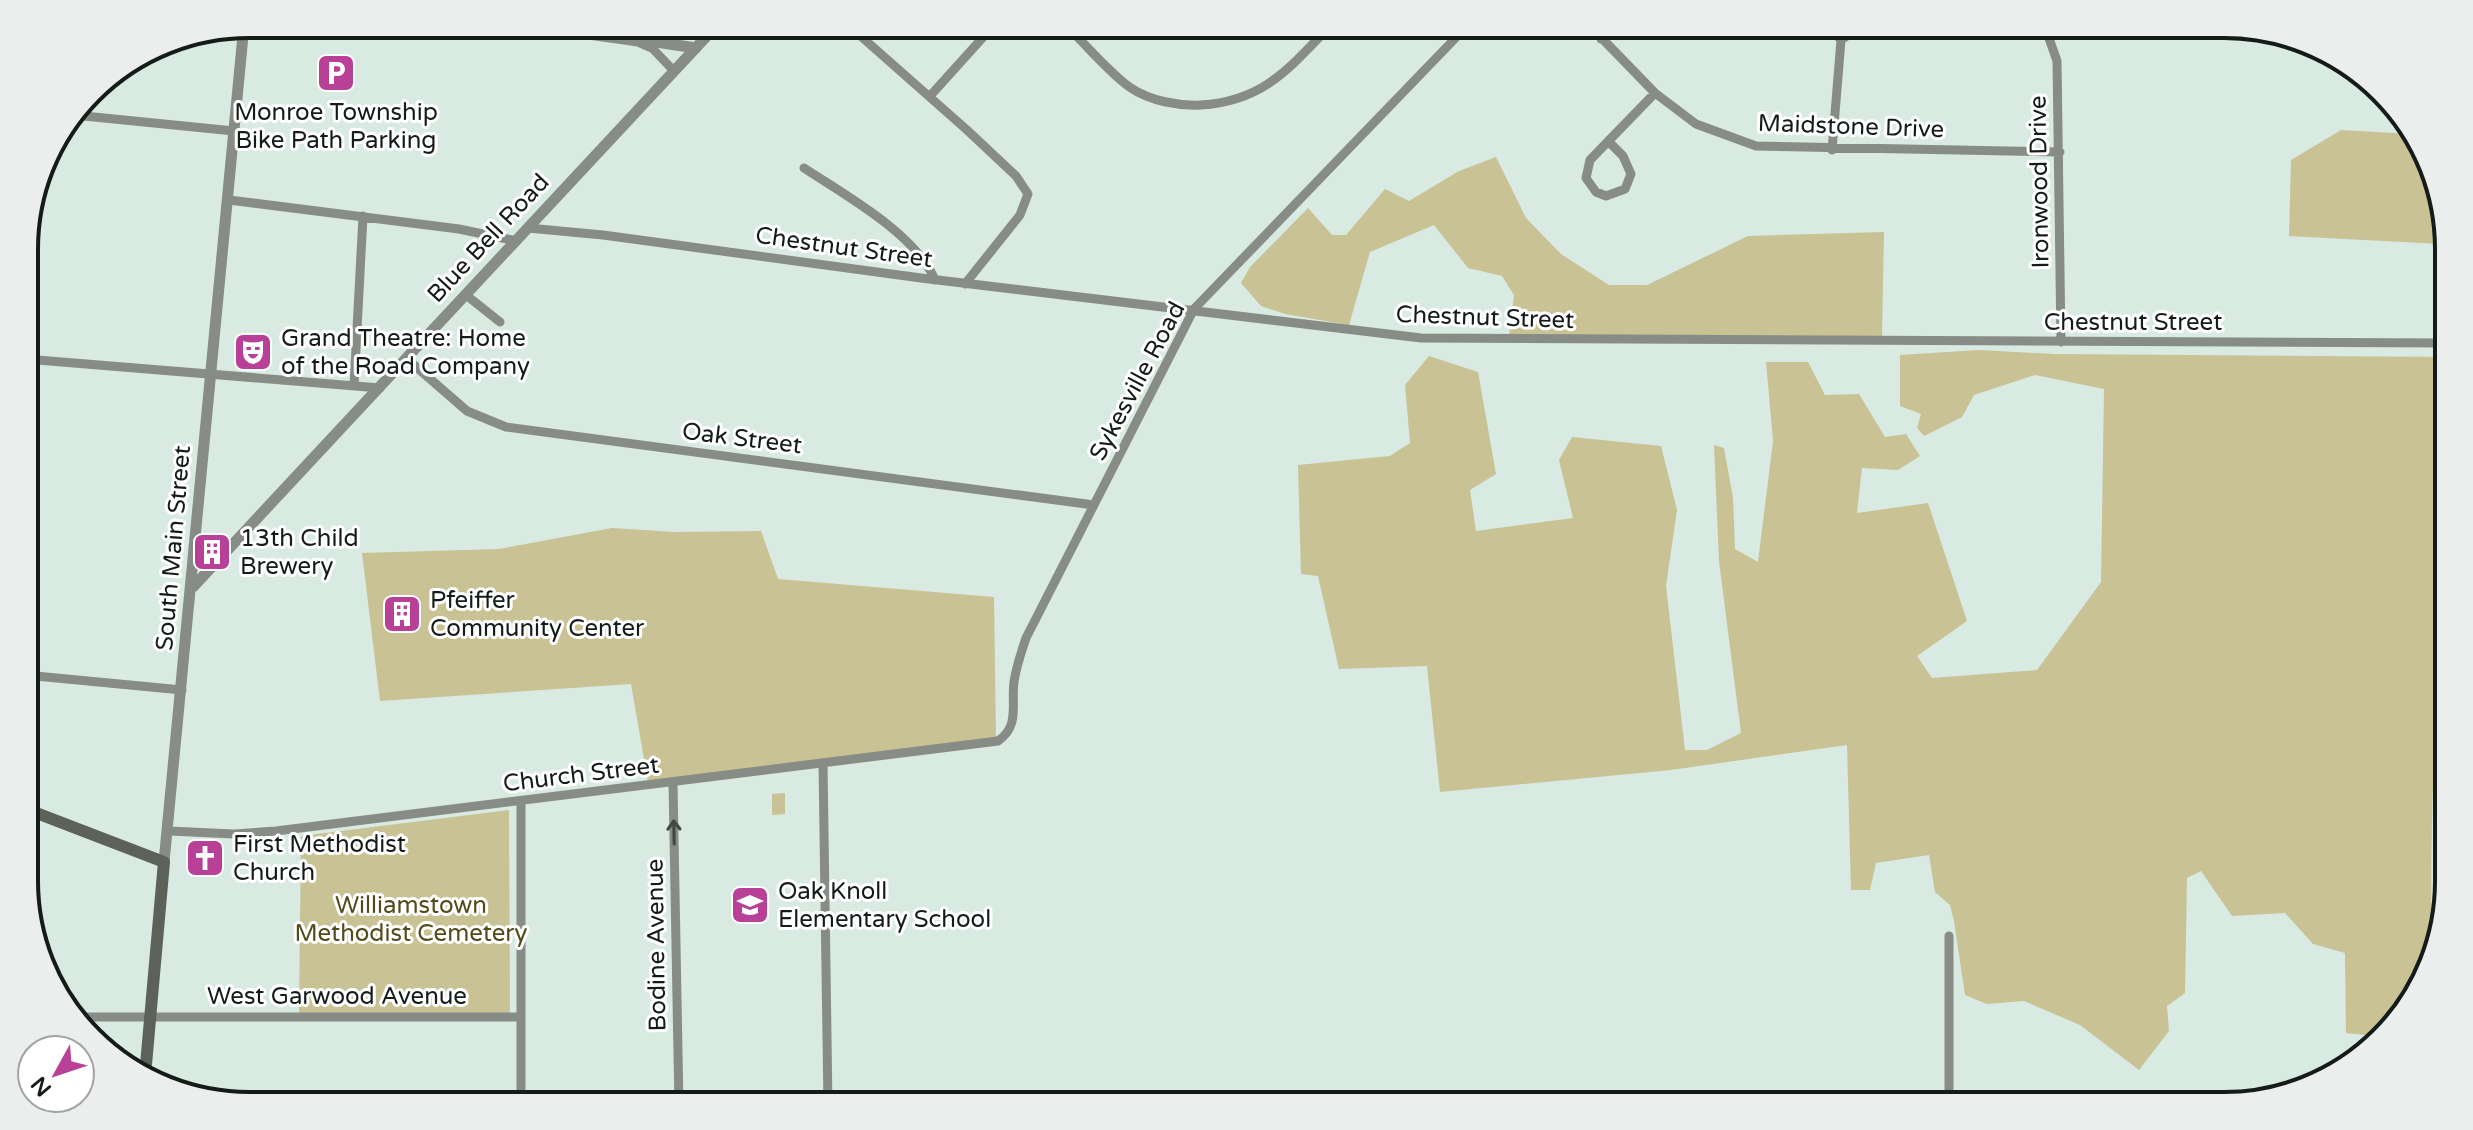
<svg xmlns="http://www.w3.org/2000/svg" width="2473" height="1130" font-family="'Varela Round',sans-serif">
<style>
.green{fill:#c8c295}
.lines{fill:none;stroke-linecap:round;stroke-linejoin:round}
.minor{stroke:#888c86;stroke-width:9}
.tertiary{stroke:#888c86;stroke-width:11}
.secondary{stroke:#5c625a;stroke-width:12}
.oneway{stroke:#424844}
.labels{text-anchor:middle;stroke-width:6;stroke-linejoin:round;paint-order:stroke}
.poi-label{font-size:24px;fill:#141b18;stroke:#fff;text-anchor:start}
.street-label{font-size:24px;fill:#141b18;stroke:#fff}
.park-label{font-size:24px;fill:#524b1b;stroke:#fff}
.rim{fill:none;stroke:#141b18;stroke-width:4}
</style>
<rect width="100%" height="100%" fill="#d8eae2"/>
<path class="green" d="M2341 130 2412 134 2447 220V231L2440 244 2289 236 2291 160Z
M1496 157 1526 218 1561 254 1609 285H1647L1748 236 1884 232 1882 336H1509L1514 295 1502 276 1468 268 1434 225 1370 252 1349 325 1285 314 1261 306 1241 283 1250 267 1308 208 1332 235H1346L1385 189 1409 201 1459 171Z
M1979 350 2055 354 2448 357V656H2440C2432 760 2430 864 2432 968L2375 1036 2346 1033 2345 953 2313 944 2285 913 2232 916 2201 871 2187 878 2185 993 2167 1006 2169 1031 2139 1070 2080 1025 2024 1001 1987 1004 1965 995 1954 921 1950 905 1935 892 1929 855 1876 863 1870 890H1851L1847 745 1671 770 1440 792 1427 666 1339 669 1318 576 1301 574 1298 465 1390 456 1410 443 1405 385 1429 356 1478 372 1496 474 1470 490 1476 531 1573 518 1559 460 1572 437 1661 446 1677 510 1666 586 1685 750H1707L1741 733 1719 561 1714 445 1724 448 1733 498 1735 549 1758 562 1773 441 1766 362H1808L1825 395 1859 394 1885 437 1906 434 1920 456 1898 470 1862 468 1857 513 1928 503 1967 621 1917 656 1932 678 2037 670 2101 582 2104 389 2035 375 1974 395 1962 417 1924 436 1917 428 1921 414 1900 406V355Z
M612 528 675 532 761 531 778 579 994 597 996 740 649 788 631 684 380 701 362 553 499 549Z
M785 793V814L772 815V794Z
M509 810 510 1014 299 1013 301 836Z"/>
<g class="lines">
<path class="minor" d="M511 24 638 42 652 48 674 71
M847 24 967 130 1016 176 1028 194 1020 215 965 284
M1064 24C1083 41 1111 75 1131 88 1150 101 1179 106 1201 105 1265 101 1290 67 1332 24
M1588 24 1655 93 1696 124 1756 146 2060 152
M1826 24 1841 40
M2044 24 2057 61 2061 342
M1601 39 1616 24
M1841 40 1864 24
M930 96 995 24
M74 115 234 131
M1610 143 1623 156 1631 174 1625 189 1606 196 1596 192 1586 178 1590 160 1655 93
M1832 150 1841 40
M804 168C845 195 916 234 935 280
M229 200 459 229 517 241
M528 228 603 235 921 278 1421 338 2447 343
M466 295 500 322
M406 358 467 411 506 427 1094 505
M25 359 380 388
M354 386 363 216
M25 675 182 690
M823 763 828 1106
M673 783 679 1106
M169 831 234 834 276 831 998 741C1020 726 1011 705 1014 682 1016 667 1021 653 1026 638L1194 309 1469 24
M70 1017H520
M521 1106V801
M1949 1106V936"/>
<path class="tertiary" d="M648 45 656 42 696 48
M193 587 718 24
M164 862 244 25"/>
<path class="secondary" d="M26 809 164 862 145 1076"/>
</g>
<defs><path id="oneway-shaft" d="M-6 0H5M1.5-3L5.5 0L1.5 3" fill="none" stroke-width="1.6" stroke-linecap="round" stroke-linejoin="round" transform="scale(2)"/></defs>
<use class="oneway" href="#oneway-shaft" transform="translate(674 832) rotate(-91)"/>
<defs>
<symbol id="parking-square" viewBox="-11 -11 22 22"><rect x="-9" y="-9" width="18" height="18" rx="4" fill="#b84197" stroke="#fff"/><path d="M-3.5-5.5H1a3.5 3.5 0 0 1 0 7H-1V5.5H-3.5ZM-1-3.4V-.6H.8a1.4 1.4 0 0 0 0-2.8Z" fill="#fff"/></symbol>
<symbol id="theatre-square" viewBox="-11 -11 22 22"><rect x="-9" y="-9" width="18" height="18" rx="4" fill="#b84197" stroke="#fff"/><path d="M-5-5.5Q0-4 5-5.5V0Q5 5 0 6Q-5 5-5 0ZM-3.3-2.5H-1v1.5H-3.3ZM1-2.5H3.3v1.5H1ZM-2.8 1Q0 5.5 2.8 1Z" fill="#fff"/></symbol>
<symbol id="building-square" viewBox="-11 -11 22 22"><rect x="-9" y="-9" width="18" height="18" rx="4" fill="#b84197" stroke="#fff"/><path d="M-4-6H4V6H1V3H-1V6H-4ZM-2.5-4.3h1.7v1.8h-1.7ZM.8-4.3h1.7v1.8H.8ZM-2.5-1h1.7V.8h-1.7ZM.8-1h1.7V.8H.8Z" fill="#fff"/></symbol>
<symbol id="church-square" viewBox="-11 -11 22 22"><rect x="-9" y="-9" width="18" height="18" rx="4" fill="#b84197" stroke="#fff"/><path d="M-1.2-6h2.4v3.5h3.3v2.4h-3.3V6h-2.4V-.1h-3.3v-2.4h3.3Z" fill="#fff"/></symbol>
<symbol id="school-square" viewBox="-11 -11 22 22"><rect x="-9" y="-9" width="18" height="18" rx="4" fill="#b84197" stroke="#fff"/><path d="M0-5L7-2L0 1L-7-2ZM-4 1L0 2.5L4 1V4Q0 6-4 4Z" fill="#fff"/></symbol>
</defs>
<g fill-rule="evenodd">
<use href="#parking-square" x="314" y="51" width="44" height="44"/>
<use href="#theatre-square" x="231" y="330" width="44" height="44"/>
<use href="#building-square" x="190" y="530" width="44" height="44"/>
<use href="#building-square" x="380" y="592" width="44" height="44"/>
<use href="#church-square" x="183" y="836" width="44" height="44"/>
<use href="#school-square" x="728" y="883" width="44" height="44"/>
</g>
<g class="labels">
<g class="poi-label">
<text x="336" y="120" text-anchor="middle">Monroe Township<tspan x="336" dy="28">Bike Path Parking</tspan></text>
<text x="281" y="346">Grand Theatre: Home<tspan x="281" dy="28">of the Road Company</tspan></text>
<text x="240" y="546">13th Child<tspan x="240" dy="28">Brewery</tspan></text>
<text x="430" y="608">Pfeiffer<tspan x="430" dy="28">Community Center</tspan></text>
<text x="233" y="852">First Methodist<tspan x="233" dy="28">Church</tspan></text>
<text x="778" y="899">Oak Knoll<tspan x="778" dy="28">Elementary School</tspan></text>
</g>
<g class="street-label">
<text transform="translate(1851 126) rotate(2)" y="8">Maidstone Drive</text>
<text transform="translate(2039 182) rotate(-91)" y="8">Ironwood Drive</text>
<text transform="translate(488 238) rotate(-47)" y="8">Blue Bell Road</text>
<text transform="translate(844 247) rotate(8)" y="8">Chestnut Street</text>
<text transform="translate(1485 317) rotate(2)" y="8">Chestnut Street</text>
<text x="2133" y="330">Chestnut Street</text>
<text transform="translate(1137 381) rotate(-62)" y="8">Sykesville Road</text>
<text transform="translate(742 438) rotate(7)" y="8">Oak Street</text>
<text transform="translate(173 548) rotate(-85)" y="8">South Main Street</text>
<text transform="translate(581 774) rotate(-7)" y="8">Church Street</text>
<text transform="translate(656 945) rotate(-91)" y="8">Bodine Avenue</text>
<text x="337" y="1004">West Garwood Avenue</text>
</g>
<g class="park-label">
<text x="411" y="913">Williamstown<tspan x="411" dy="28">Methodist Cemetery</tspan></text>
</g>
</g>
<path d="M0 0H2473V1130H0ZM249 38H2224A211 211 0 0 1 2435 249V881A211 211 0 0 1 2224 1092H249A211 211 0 0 1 38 881V249A211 211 0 0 1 249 38Z" fill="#eceded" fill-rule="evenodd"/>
<path class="rim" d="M249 38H2224A211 211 0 0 1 2435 249V881A211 211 0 0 1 2224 1092H249A211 211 0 0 1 38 881V249A211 211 0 0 1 249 38Z"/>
<g transform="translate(56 1074) rotate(230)"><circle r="38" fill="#ffffff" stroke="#a1a4a3" stroke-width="2"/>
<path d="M0-6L14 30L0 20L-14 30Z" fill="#b84197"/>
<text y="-12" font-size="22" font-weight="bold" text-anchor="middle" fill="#141b18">N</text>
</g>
</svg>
